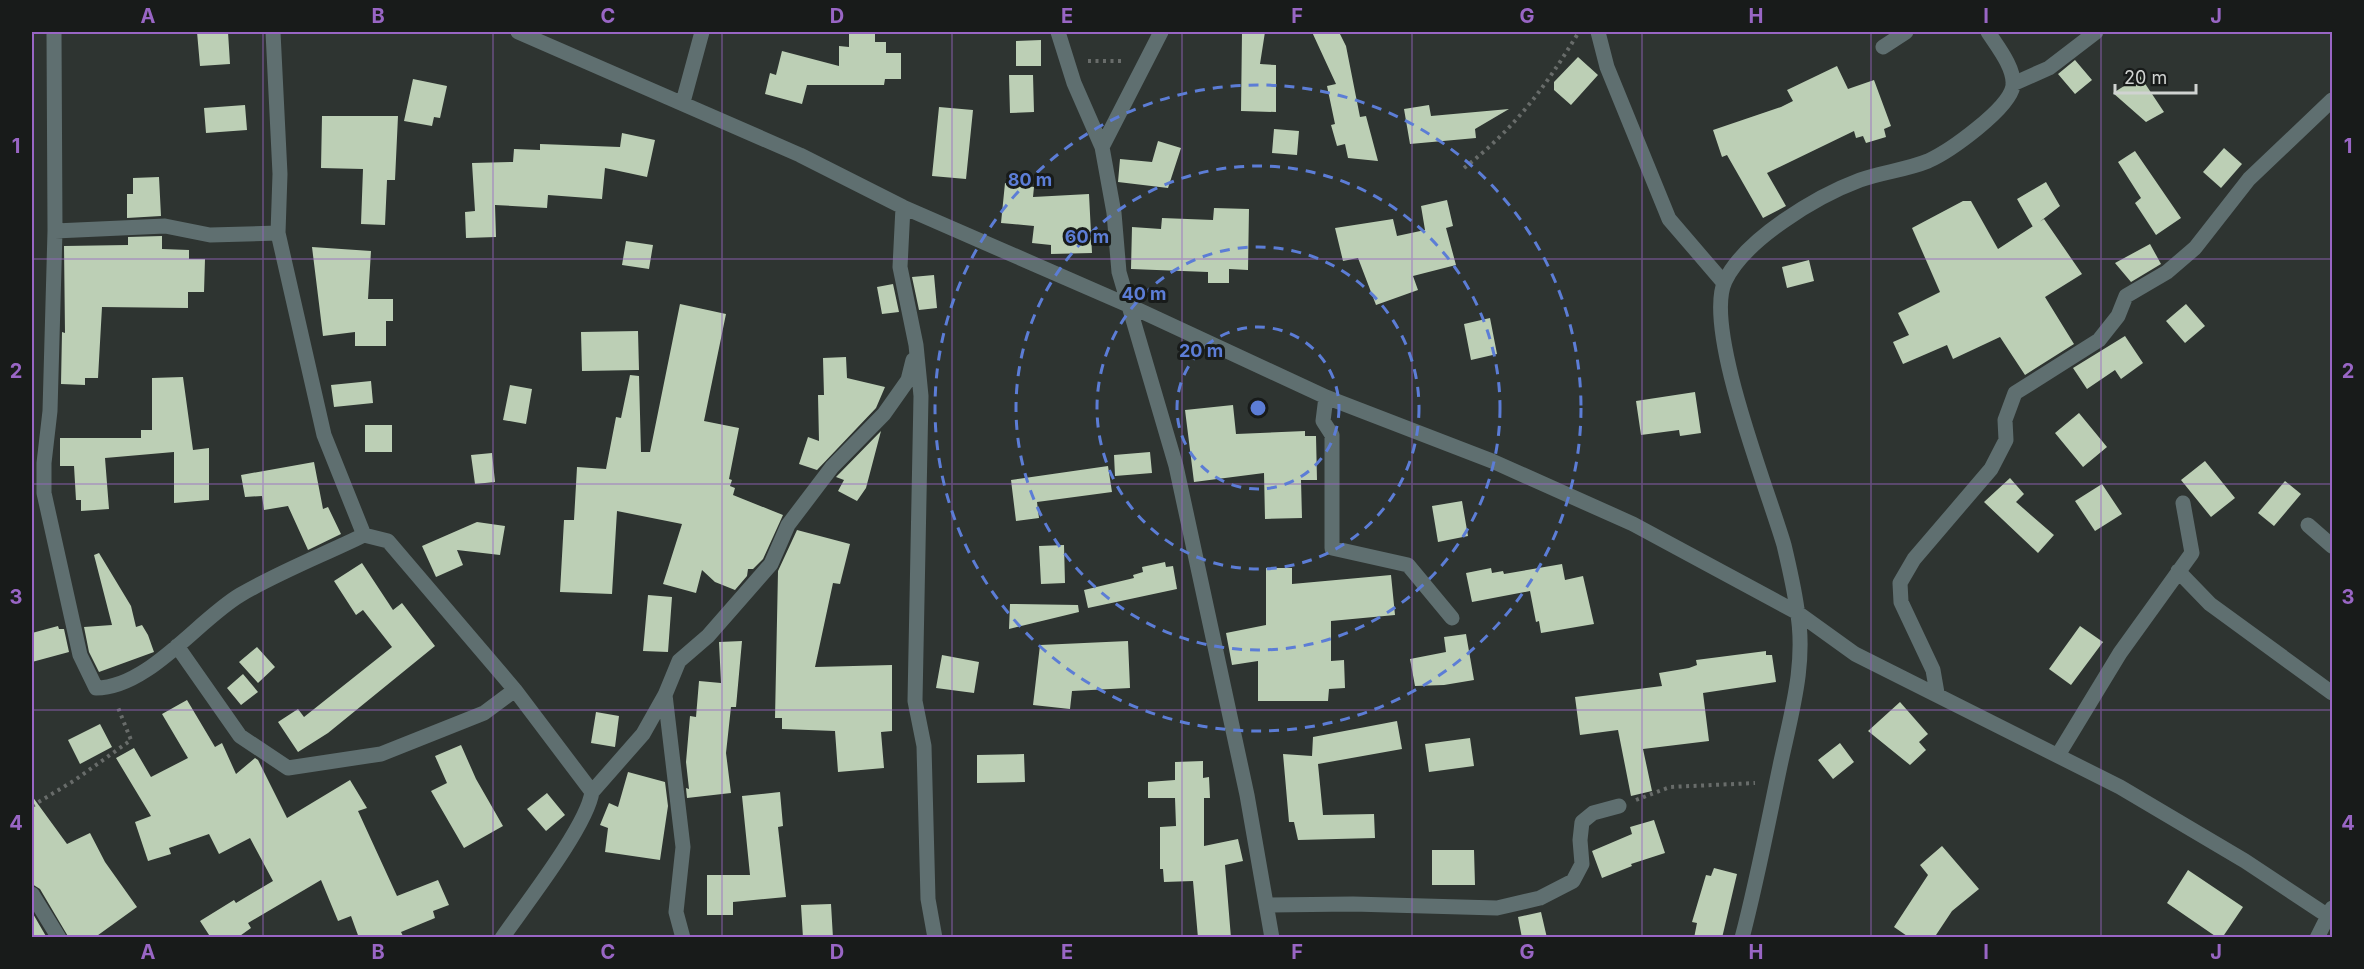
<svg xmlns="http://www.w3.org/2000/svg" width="2364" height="969" font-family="Inter,sans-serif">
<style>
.building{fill:#bccfb5}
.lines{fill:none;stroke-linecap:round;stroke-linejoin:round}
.path{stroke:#686c6a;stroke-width:4;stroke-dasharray:3 4.5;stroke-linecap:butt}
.minor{stroke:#5f6f70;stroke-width:15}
.grid{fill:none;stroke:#9966c5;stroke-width:1.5;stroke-opacity:0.55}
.ring{fill:none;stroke:#5c7dd6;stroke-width:3;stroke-dasharray:10 8}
.centre{fill:#5c7dd6;stroke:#181b1a;stroke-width:3}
.ring-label{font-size:18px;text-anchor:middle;font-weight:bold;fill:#5c7dd6;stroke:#181b1a;stroke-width:6;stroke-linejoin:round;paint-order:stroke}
.neatline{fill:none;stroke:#9966c5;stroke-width:2}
.grid-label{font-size:20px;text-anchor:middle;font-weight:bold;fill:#9966c5}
</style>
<rect width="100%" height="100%" fill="#2e3431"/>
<path class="building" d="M197 32H228L230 64 200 66Z
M1242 32H1265L1260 64 1276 65V112L1241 111Z
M1312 32H1339L1346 46 1360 117 1366 116 1378 161 1348 158 1345 144 1337 146 1331 125 1335 124 1327 86 1336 84Z
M849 34H875V42H886V53H901V79H885L884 85H807L802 104 765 94 770 73 776 75 782 51 839 66V46L849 47Z
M1041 40V66H1016V41Z
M1578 57 1598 75 1571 105 1554 90V82Z
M2075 60 2092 80 2075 94 2058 74Z
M1837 66 1848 89 1874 80 1891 126 1884 129 1886 137 1866 143 1863 136 1856 138 1854 131 1767 173 1786 206 1763 218 1727 155 1722 157 1713 130 1781 107 1793 101 1787 90Z
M1009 75H1033L1034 112 1010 113Z
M2140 76 2164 112 2146 122 2113 93Z
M413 79 447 86 440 118 434 117 432 126 404 121Z
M245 105 247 130 206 133 204 108Z
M1429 105 1431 116 1509 109 1475 129 1476 138 1410 144 1404 109Z
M939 107 973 110 966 179 932 176Z
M322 116H398L395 180H387L385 225 361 224 363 169 321 168Z
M1274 129 1299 131 1297 155 1272 153Z
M622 133 655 140 647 177 605 168 602 199 548 195 547 208 495 205 496 237 466 238 465 212 475 211 472 163 513 162 514 149 540 150V144L620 147Z
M1158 141 1181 148 1168 188 1118 182 1120 159 1152 162Z
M2224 148 2242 164 2221 188 2203 172Z
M2135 151 2181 218 2156 235 2135 203 2141 198 2118 162Z
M159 177 161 216 127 218V194H133V178Z
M2046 182 2060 206 2033 227 2017 199Z
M1005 183 1034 187 1033 197 1089 194 1092 253 1051 254V245L1032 243 1034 226 1001 223Z
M1447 200 1453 226 1446 228 1456 265 1413 276 1418 290 1376 305 1358 258 1343 261 1335 228 1393 219 1397 236 1425 230 1421 206Z
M1963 201H1971L1998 249 2044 219 2082 274 2045 297 2074 344 2025 375 2000 337 1953 359 1947 345 1903 364 1893 342 1909 335 1898 313 1940 292 1912 228Z
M1214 208 1249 209 1248 270 1229 269V283H1208V272L1131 269 1132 227 1161 229 1162 218 1213 220Z
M162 236V249L189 250V259H205L204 292H188V308L102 307 98 378H85V385L61 384 62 332 65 333 64 246 128 245V237Z
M626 241 653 245 649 269 622 265Z
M2150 244 2161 264 2131 282 2115 263Z
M312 247 371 251 368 299H393V321H386V346H355V332L323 336Z
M1809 260 1814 281 1787 288 1782 267Z
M934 275 937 308 919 310 912 277Z
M893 284 899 312 882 314 877 287Z
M680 304 726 314 704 421 739 428 729 479 732 480 730 486 735 488 733 495 783 515 763 559 753 569H748L747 576 735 590 715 582 702 570 696 593 663 584 682 524 617 511 612 594 560 592 564 520H574L577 467 606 469 616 417 621 418 630 375 639 376 641 452H650Z
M2186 304 2205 326 2185 343 2166 321Z
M1490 318 1497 354 1471 360 1464 324Z
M638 331 639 370 582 371 581 332Z
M2125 336 2143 363 2121 379 2115 370 2087 389 2073 368Z
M846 357 847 378 885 387 876 408 817 470 799 464 808 437 819 441 818 395H824L823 358Z
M183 377 193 450 209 448V500L174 503V452L105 458 109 509 81 511V500H76L74 466H60V438H141V430H152V378Z
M371 381 373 403 334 407 331 385Z
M510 385 532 389 526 424 503 420Z
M1695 392 1701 433 1680 436 1679 430 1641 435 1636 401Z
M1233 405 1236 434 1305 431V436H1316L1317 480H1301L1302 518 1265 519 1264 473 1194 482 1185 410Z
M2079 413 2107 447 2083 467 2055 433Z
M365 425H392V452H365Z
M881 431 866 488 857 501 838 491 844 480 836 477Z
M1150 452 1152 473 1115 476 1114 455Z
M492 453 495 482 475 484 471 455Z
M2205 461 2235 498 2211 517 2181 480Z
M314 462 323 509 328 507 341 534 308 550 288 506 264 510 262 496 245 497 241 475Z
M1108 466 1112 492 1037 502 1039 518 1016 521 1011 480Z
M2010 478 2024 494 2016 502 2054 535 2038 553 1984 502Z
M2285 481 2301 494 2274 526 2258 513Z
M2102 484 2122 514 2095 531 2075 501Z
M1462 501 1468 536 1438 542 1432 506Z
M477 522 505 526 500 555 457 550 463 565 436 577 422 546Z
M797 530 850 544 840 584 833 583 815 667 892 665V731L881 732 884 768 838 772 835 731 782 729V718H775L778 571Z
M1064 545 1065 583 1041 584 1039 546Z
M99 553 131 606 136 627 142 625 148 635 154 652 99 672 89 652 84 627 112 625 94 555Z
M1165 562 1166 567 1173 566 1177 589 1088 608 1084 590 1134 578 1133 575 1143 572 1142 567Z
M362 563 393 610 402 603 435 646 328 733 298 752 278 722 298 709 304 717 392 647 363 610 356 615 334 581Z
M1562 564 1565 580 1583 576 1594 624 1541 633 1539 621 1536 622 1530 591 1472 602 1466 573 1491 568 1492 573 1503 571 1504 574Z
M1266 568H1292V584L1391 575 1395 615 1331 621V661L1344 660 1345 688 1329 689 1328 701H1258V661L1232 665 1226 633 1266 625Z
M648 595 672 597 668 652 643 651Z
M1010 604 1078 605 1079 612 1009 629Z
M58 626 59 629H64L69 652 32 662V633Z
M2080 626 2103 642 2071 685 2049 669Z
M1466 634 1474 680 1444 685 1415 686 1410 659 1446 652 1444 637Z
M742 641 736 707H731L726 753 731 793 687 798 686 788 689 789 686 762 690 716 696 717 699 681 721 683 719 642Z
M1128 641 1130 688 1072 691 1070 709 1033 705 1040 645Z
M257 647 275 667 258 683 239 662Z
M1766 651V655H1772L1776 682 1703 693 1709 741 1643 749 1652 791 1631 796 1618 730 1580 735 1575 697 1662 686 1659 673 1689 668 1697 665 1696 660Z
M942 655 979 662 974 693 936 688Z
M243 674 258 692 241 705 227 688Z
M187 700 215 747 222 743 236 774 255 758 258 760 287 818 350 780 367 808 358 811 397 896 438 880 449 905 433 911 435 918 401 932 404 938H359L351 916 338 921 321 880 248 923 251 928 237 938H211L200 921 234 900 236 903 273 881 250 838 219 854 209 834 169 848 171 854 148 861 135 822 151 816 116 758 134 748 151 777 188 758 162 714Z
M1900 702 1928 734 1919 742 1926 750 1910 765 1868 731Z
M596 712 619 716 615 747 591 743Z
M1397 721 1402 749 1318 764 1323 815 1374 814 1375 838 1298 840 1294 822H1289L1283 754 1312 756 1313 737Z
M100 724 112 747 80 764 68 740Z
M1470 738 1474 766 1429 772 1425 744Z
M1840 743 1854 762 1833 779 1818 760Z
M461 745 476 779 503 826 464 848 431 791 447 783 435 756Z
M1024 754 1025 782 977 783V755Z
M1203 761V778L1209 777 1210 798H1204V846L1238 839 1243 861 1225 865 1231 938H1198L1193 881 1164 882 1163 869H1160V827L1176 826 1175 798H1148V782L1175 780V762Z
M628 772 665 782 668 806 660 860 605 852 608 828 600 825 609 803 618 807Z
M780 792 783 826 778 827 786 897 733 902V915H707V875H750L742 796Z
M547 793 565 815 546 831 527 809Z
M32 796 67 844 90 833 105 862 137 907 94 938H69L40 889 32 884Z
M1654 820 1665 853 1631 864 1632 866 1602 878 1592 851 1632 834 1630 827Z
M1942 846 1979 889 1952 911 1934 938H1910L1894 927 1928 875 1920 865Z
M1432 850H1474L1475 885H1432Z
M1714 868 1737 874 1722 938H1694L1697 923 1692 922 1706 875 1711 876Z
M2188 870 2243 907 2222 938H2218L2167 903Z
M831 904 833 938H803L801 905Z
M32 912 47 938H32Z
M1541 912 1547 938H1522L1518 917Z"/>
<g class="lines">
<path class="path" d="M1088 61H1122
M1464 168C1514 129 1544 89 1577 35
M1636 800 1670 787 1755 783
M32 806 75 780 131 740 117 705"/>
<path class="minor" d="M54 32 55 231 50 411 44 463V493L80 655 96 688C148 688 198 620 240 595 279 572 323 555 364 535
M273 32 280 174 278 233 324 435 364 535 388 541 515 690 592 792C587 826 525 905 502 938
M518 32 800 155 903 207 1130 306 1326 397 1492 461 1633 524 1798 613 1855 654 2120 787 2245 861 2328 916
M1058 32 1074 83 1102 147 1114 213 1119 272 1176 466 1247 795 1272 938
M1598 32 1607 67 1669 219 1724 283
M1883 47 1906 32
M2013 84 2049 68 2096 32
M683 102 702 32
M1102 147 1161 32
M903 207 900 267 916 345 921 396 915 701 924 746 928 899 935 938
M55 231 165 226 210 235 278 233
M1326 397 1323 421 1332 435V548L1408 565 1452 618
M2308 525 2332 546
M2178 571 2210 604 2332 693
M177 646 240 736 288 768 381 754 484 713 515 690
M1937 693 1933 670 1901 602 1900 583 1914 559 1991 469 2006 440 2005 420 2015 393 2099 340 2118 316 2126 296 2167 272 2195 248 2249 179 2332 100
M665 695 683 847 676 912 683 938
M2058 755 2120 653 2192 553 2183 503
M592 792 643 734 665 695 679 661 708 636 771 564 788 525 832 467 884 414 908 380 913 360
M32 894 59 938
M1267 905 1353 904 1497 908 1540 898 1573 881 1582 864 1580 840 1582 822 1593 813 1619 806
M1742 938C1757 881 1768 823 1780 766 1791 714 1807 663 1797 609 1794 588 1789 566 1784 545 1768 490 1703 328 1725 281 1745 239 1817 196 1860 180 1882 172 1906 170 1928 161 1950 151 2009 109 2013 86 2015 68 1997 46 1988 32
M2317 938 2332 908"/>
</g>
<path class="grid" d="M263 32V938M493 32V938M722 32V938M952 32V938M1182 32V938M1412 32V938M1642 32V938M1871 32V938M2101 32V938M32 259H2332M32 484H2332M32 710H2332"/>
<g class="ring">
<circle cx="1258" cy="408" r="81"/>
<circle cx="1258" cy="408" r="161"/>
<circle cx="1258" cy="408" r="242"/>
<circle cx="1258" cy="408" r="323"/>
</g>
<circle cx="1258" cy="408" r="9" class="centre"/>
<g class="ring-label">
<text x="1030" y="186">80 m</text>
<text x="1087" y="243">60 m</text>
<text x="1144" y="300">40 m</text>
<text x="1201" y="357">20 m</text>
</g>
<rect width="2364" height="969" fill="none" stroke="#181b1a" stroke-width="66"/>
<path d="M2115 84v9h81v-9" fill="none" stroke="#d0d3d1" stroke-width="3"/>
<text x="2124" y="84" font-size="18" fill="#d0d3d1" stroke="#181b1a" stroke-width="4.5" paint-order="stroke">20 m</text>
<rect x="33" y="33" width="2298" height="903" class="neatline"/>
<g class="grid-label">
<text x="148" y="23">A</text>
<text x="378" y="23">B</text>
<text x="608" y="23">C</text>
<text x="837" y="23">D</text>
<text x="1067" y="23">E</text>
<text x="1297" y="23">F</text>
<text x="1527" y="23">G</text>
<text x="1756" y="23">H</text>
<text x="1986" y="23">I</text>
<text x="2216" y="23">J</text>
<text x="16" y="153">1</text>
<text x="2348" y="153">1</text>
<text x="16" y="378">2</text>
<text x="2348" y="378">2</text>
<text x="16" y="604">3</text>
<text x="2348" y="604">3</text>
<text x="16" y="830">4</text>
<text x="2348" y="830">4</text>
<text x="148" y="959">A</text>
<text x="378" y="959">B</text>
<text x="608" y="959">C</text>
<text x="837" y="959">D</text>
<text x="1067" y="959">E</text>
<text x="1297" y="959">F</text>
<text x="1527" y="959">G</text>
<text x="1756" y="959">H</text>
<text x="1986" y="959">I</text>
<text x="2216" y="959">J</text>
</g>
</svg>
